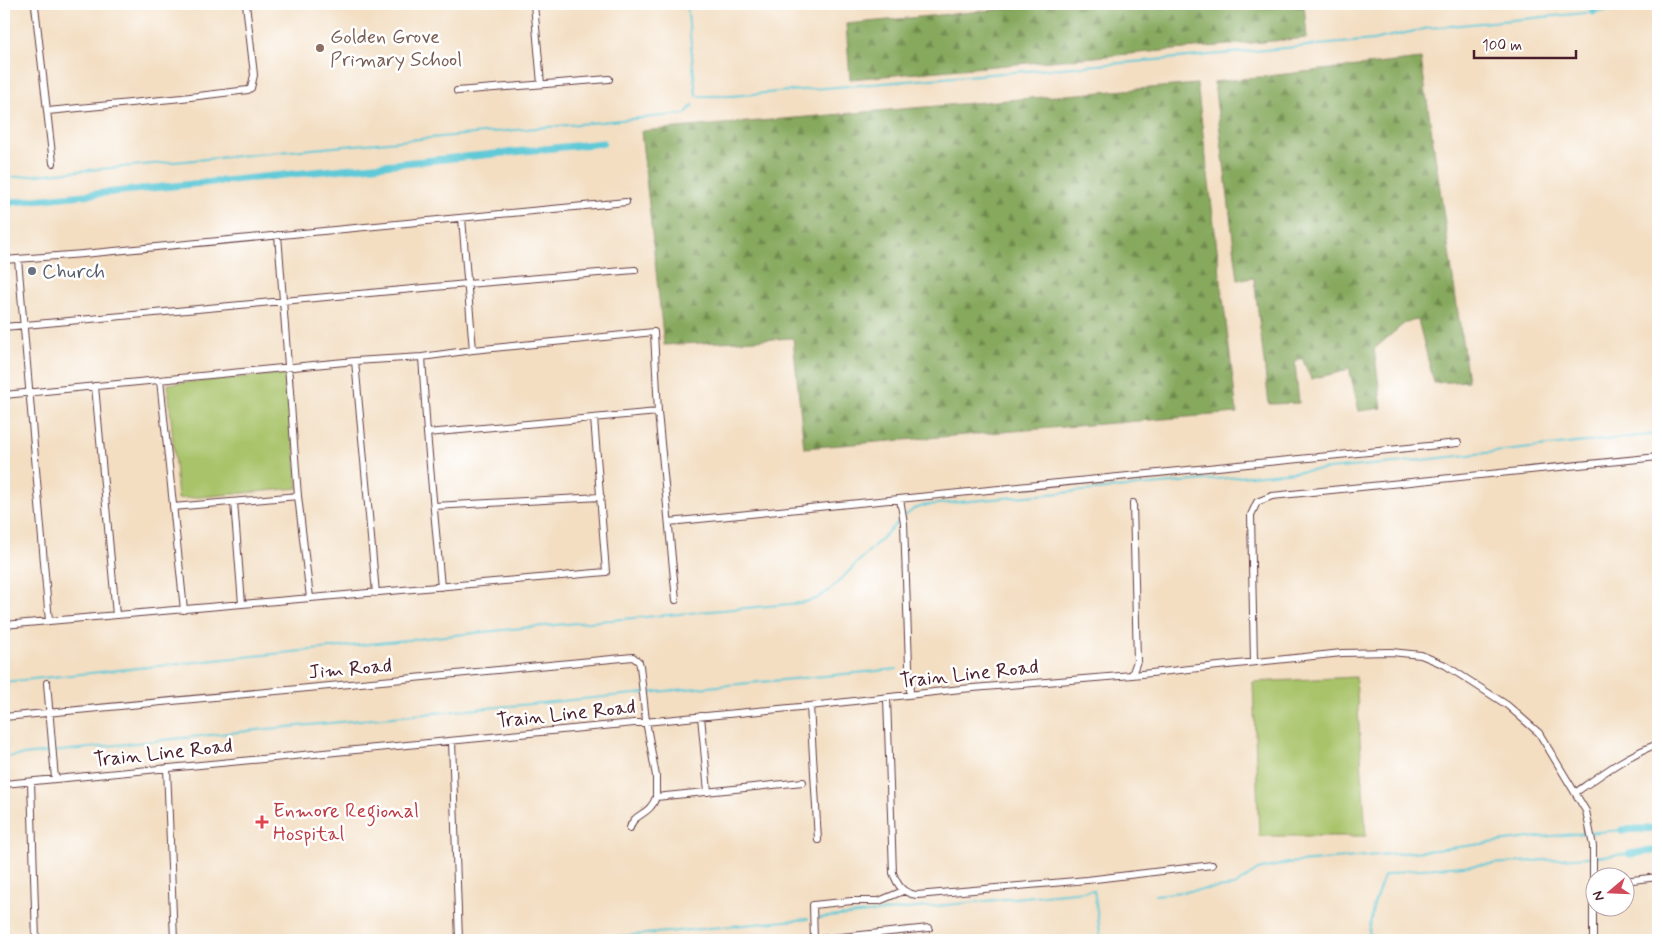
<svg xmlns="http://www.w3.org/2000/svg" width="1662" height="944" font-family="Mynerve,sans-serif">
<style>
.grass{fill:#a8c369;stroke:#79714a}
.forest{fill:url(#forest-firs);stroke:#686444}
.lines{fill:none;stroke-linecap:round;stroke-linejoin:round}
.stream{stroke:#5ec9d7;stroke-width:2}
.canal{stroke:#5ec9d7;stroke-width:7}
.minor-casing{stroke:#633c42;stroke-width:8}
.minor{stroke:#fff;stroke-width:6}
.education-dot{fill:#8d6e63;stroke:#fff;stroke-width:2}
.worship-dot{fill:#6b7280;stroke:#fff;stroke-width:2}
.health-dot{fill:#e0444e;stroke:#fff;stroke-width:2}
.labels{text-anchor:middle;stroke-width:5;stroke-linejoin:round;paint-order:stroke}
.education-label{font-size:20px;fill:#785e54;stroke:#fff;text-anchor:start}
.worship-label{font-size:20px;fill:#5b616d;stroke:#fff;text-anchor:start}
.street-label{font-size:20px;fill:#4a1f2b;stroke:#fff}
.health-label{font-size:20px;fill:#be3a42;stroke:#fff;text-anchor:start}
</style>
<defs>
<pattern id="forest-firs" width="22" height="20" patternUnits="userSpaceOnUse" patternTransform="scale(1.25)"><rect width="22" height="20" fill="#86a95d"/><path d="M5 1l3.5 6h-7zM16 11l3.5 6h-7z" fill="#70894d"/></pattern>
</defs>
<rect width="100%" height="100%" fill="#fff"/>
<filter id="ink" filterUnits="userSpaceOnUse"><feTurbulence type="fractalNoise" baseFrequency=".02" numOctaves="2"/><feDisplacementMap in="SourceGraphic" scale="10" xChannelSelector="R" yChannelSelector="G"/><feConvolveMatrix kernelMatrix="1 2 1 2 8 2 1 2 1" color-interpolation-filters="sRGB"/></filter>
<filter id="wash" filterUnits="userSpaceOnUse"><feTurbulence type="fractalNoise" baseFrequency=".0096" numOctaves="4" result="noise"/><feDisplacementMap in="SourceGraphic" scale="20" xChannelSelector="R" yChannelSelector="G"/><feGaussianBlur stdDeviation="1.12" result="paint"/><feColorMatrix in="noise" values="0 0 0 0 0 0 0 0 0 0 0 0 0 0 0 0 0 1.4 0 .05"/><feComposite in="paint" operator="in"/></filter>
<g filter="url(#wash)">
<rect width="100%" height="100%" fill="#f3dec2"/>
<path class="grass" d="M288 373 298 488 178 499 168 384Z
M1356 677 1366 836H1259L1253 682Z"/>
<path class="forest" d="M1056 4H1304L1307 38 850 79 846 24Z
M1421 59 1468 381 1434 383 1418 320 1406 322 1374 349 1382 408 1359 411 1349 367 1345 371 1311 379 1302 358 1295 363 1299 403 1269 404 1254 278 1238 280 1214 82Z
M1197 84 1237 413 804 448 793 338 664 345 641 131Z"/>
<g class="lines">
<path class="stream" d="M687 4 696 96H731L1145 61 1373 40 1429 28 1658 6
M4 178 685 114 693 105
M905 516 914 509 927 505 1395 463 1658 434
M4 682 522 628 801 603 816 599 831 589 901 519
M4 757 267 729 897 669
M1155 895 1234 886 1258 870 1288 863 1435 850 1529 838 1622 830
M819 918 1094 890 1101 940
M580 940 808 919
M740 940 810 935
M1368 940 1373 907 1384 876 1407 870 1630 854"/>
<path class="canal" d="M1592 4 1593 12
M4 203 603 143
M1622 830 1658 828
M1630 854 1658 850"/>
</g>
</g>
<g filter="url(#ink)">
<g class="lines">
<defs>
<path id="minor" d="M534 4 541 84
M35 6 53 163
M457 91 609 79
M48 111 182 98 248 90 251 88 254 75 246 4
M462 218 473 350
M278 235 298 496 310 598
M18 259 49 621
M4 260 83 254 626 202
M4 327 467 284 635 270
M422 357 427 433 441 587
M355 361 376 593
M160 380 184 610
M95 386 116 615
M4 395 355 361 422 357 473 350 654 332 658 412 676 600
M427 433 658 412
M900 499 904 523 910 694
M234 502 242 604
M434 506 601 497
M173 507 298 496
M669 522 1458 443
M4 625 606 572 594 418
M1254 662 1251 515 1257 502 1272 496 1658 457
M1132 675 1137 661 1133 503
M47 683 55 779
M887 698 893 873C898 886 902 893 917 895L1087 880 1212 865
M810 706 818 840
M701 716 708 792
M4 717 633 657 639 662 640 666 646 721 656 776V797
M452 741 459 940
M167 768 174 940
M31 782 36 940
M4 784 810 706 961 689 1132 675 1342 653 1391 652 1421 655 1445 665 1507 705 1539 733 1586 811 1593 846V940
M1575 793C1602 774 1627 755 1658 744
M630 828C633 813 650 816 656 797L803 782
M1624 881 1658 877
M812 940 929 928
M814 940 813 905 852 901H879L903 891"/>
</defs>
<use href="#minor" class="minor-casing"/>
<use href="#minor" class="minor"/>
</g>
</g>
<circle class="education-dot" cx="320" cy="48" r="5"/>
<circle class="worship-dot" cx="32" cy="271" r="5"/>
<path class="health-dot" d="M259.5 814.5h5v5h5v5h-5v5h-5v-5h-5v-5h5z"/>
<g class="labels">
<g class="education-label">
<text x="330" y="43">Golden Grove<tspan x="330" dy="23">Primary School</tspan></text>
</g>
<g class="worship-label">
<text x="42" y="278">Church</text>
</g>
<g class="street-label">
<text transform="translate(350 668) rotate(-5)" y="7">Jim Road</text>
<text transform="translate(969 673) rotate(-6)" y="7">Train Line Road</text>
<text transform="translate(566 713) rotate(-6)" y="7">Train Line Road</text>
<text transform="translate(163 752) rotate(-6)" y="7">Train Line Road</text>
</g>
<g class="health-label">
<text x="273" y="817">Enmore Regional<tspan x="273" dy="23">Hospital</tspan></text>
</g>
</g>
<rect width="1662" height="944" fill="none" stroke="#fff" stroke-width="20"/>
<g transform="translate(1610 892) rotate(251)"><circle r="24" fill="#ffffff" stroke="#b7a5aa"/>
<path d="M0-4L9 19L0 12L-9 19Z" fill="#d1495b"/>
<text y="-8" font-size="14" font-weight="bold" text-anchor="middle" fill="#4a1f2b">N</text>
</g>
<path d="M1474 50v8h102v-8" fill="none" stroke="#4a1f2b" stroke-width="2.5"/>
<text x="1482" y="50" font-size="15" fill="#4a1f2b" stroke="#ffffff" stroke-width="4" paint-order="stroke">100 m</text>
</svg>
